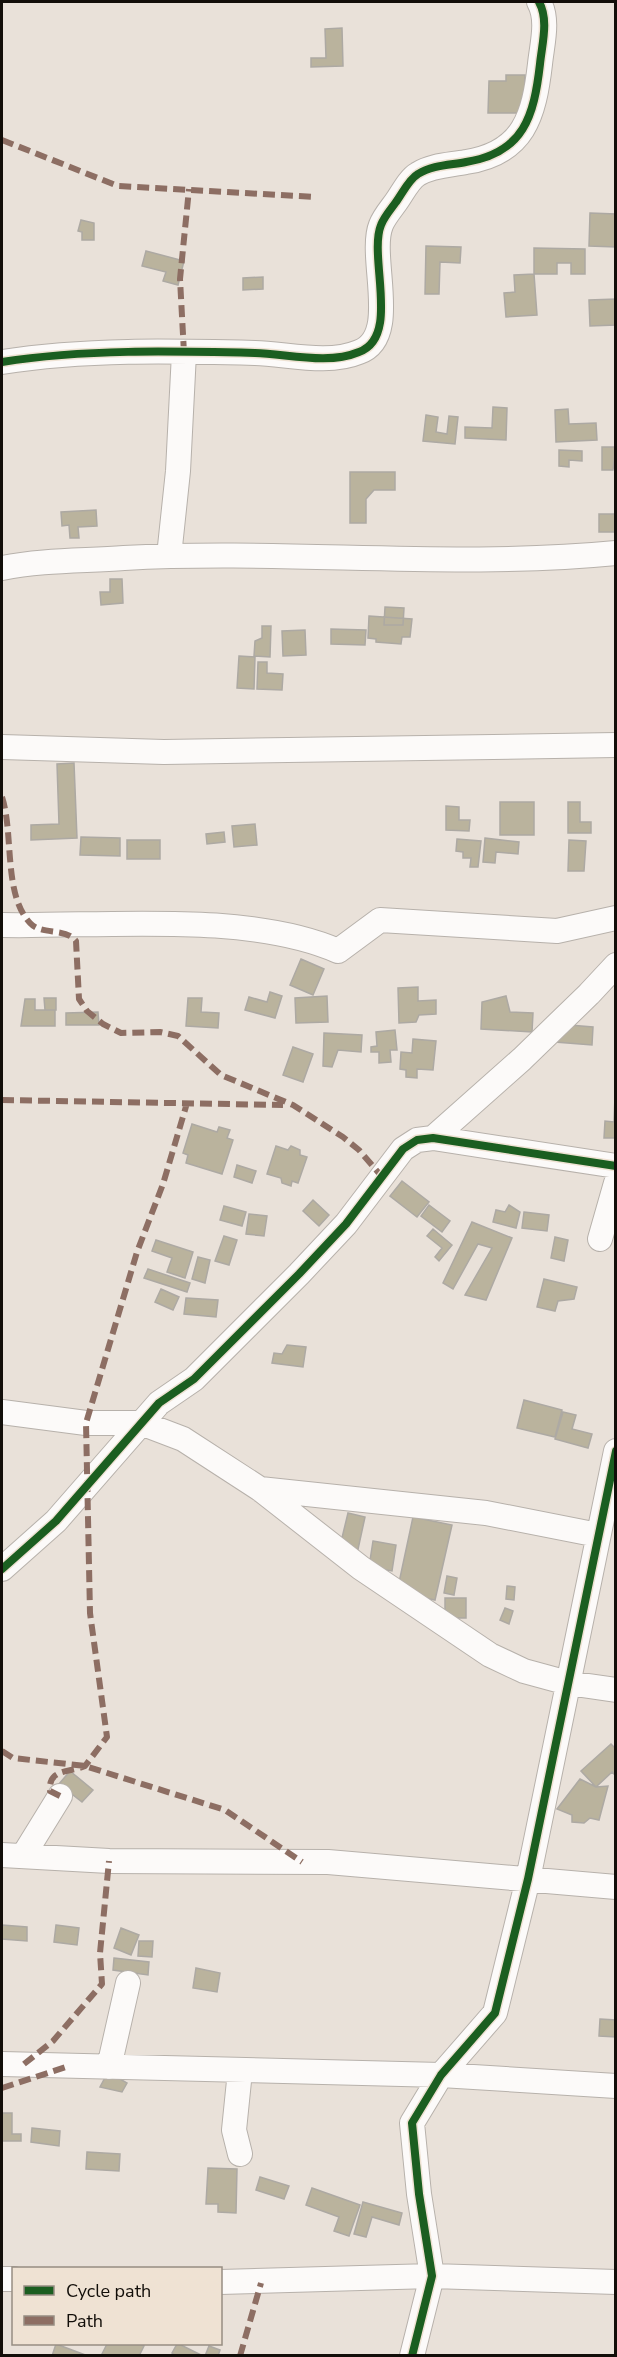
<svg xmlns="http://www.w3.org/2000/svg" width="617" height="2357" font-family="'Nunito Sans',sans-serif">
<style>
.building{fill:#bab39d;stroke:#ada9a3;stroke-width:1.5}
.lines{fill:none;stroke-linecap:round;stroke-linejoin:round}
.minor-casing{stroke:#b7b1ab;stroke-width:26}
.minor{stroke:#fcfaf9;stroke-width:24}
.quiet{stroke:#8d6e63;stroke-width:6;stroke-dasharray:12 6;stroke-linecap:butt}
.cycleway-casing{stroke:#efe2d3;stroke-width:11}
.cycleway{stroke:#1b5e20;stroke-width:8}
</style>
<rect width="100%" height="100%" fill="#e9e1d9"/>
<path class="building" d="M342 28 343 66 311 67V58H326L325 29Z
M506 75H525L524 113H488L489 81H506Z
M590 213 616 214V247L589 246Z
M81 220 94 223V240H82V232L78 231Z
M426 246 461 247 460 263 440 262 439 294H425Z
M534 248 585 249V274H571V263H557V274H534Z
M146 251 184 261 178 285 163 281 166 272 142 266Z
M534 274 537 315 506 317 504 293 515 292 514 275Z
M263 277V289L243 290V278Z
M616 299V325L590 326 589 300Z
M493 407 507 408 506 440 465 438V427L492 428Z
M568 409 569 424 596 423 597 440 556 442 555 410Z
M426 415 438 417 436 432 447 434 449 416 458 417 455 444 423 441Z
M602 447H616L613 470H602Z
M559 450 582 451V461L569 460V467L559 466Z
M350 472H395V490H374L366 499V523H350Z
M96 510 97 526 78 527 79 538H70L69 525 62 526 61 512Z
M599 514H616V532H599Z
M110 579H122L123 603 101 605 100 592H110Z
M385 607 404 608 403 625H384Z
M369 616 412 619 410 637H402L401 644 376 642V639L368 638Z
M262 626H271L270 657 254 656 255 641 262 638Z
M331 629 366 630 365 645 331 644Z
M305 630 306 655 283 656 282 631Z
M239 656 255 657 254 689 237 688Z
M258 662H267V673L283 674 282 690 257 689Z
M74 763 77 838 31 840V825L59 824 57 764Z
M500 802H534V835H500Z
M568 802H580V822H591V833H568Z
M446 806 459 807V820H470L469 831 446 830Z
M255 824 257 845 234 847 232 826Z
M224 832 225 842 207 844 206 834Z
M81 837 120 838V856L80 855Z
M485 838 519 842 518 854 496 852 495 863 483 862Z
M457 839 481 841 478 867H470L471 858H463V852L456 851Z
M127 840H160V859H127Z
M569 840 586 841 584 871H568Z
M301 959 324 969 313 995 290 985Z
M418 987V1001L436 1000V1014L419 1015 416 1022 399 1023 398 988Z
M270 992 282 996 275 1018 245 1010 249 997 267 1002Z
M327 996 328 1022 296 1023 295 998Z
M506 996 510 1012 533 1013 532 1032 481 1029 482 1002Z
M44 998H56V1010H45Z
M188 998H202L201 1012 219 1013 218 1028 186 1026Z
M25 999H35V1010H55V1026H21Z
M98 1012 99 1025H66V1013Z
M557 1024 593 1027 592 1045 555 1042Z
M395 1030 397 1050H390L391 1062 379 1063V1052H371V1047L377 1046 376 1032Z
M324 1033 362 1035 361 1052 338 1050 332 1067 323 1066Z
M413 1039 436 1041 433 1070 417 1069V1078L406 1077V1070L400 1069 401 1052 412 1053Z
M293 1047 313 1054 303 1082 283 1075Z
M615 1096 616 1138H604L605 1121 614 1122Z
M192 1124 217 1132 219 1127 230 1130 227 1138 233 1140 222 1174 186 1163 188 1155 183 1153Z
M276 1146 288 1150 291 1146 300 1150V1155L307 1157 298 1183 292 1181 291 1186 282 1183 281 1178 267 1174Z
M237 1165 256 1171 252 1183 234 1177Z
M402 1181 429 1202 417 1217 390 1196Z
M313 1200 329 1215 319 1226 303 1211Z
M429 1205 450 1221 442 1232 421 1216Z
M509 1205 520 1212 516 1228 493 1222 496 1210 505 1212Z
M224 1206 246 1212 242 1226 220 1220Z
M524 1212 549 1215 547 1231 522 1228Z
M249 1214 267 1216 264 1236 246 1234Z
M472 1222 512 1238 486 1300 465 1295 492 1248 478 1244 453 1289 443 1283Z
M433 1229 452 1245 439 1261 435 1257 442 1248 427 1236Z
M224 1236 237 1240 229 1265 215 1261Z
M555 1237 568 1240 564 1261 551 1258Z
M156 1240 193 1252 185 1278 167 1272 172 1258 152 1251Z
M198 1257 210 1260 205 1283 192 1279Z
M148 1269 190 1283 187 1292 144 1278Z
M544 1279 577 1287 574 1299 558 1301 555 1311 537 1307Z
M161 1289 179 1297 173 1310 155 1302Z
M186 1298 218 1300 216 1317 184 1314Z
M287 1345 306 1347 303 1367 272 1363 274 1353 282 1354Z
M524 1400 562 1410 555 1437 517 1428Z
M563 1412 576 1415 572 1429 592 1434 588 1448 555 1439Z
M348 1513 365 1517 357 1554 340 1546Z
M413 1517 452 1525 435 1600 397 1592Z
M373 1541 396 1545 392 1571 369 1567Z
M447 1576 457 1578 454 1595 444 1593Z
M507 1586 515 1587 514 1600 506 1599Z
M445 1598H466V1618H445Z
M505 1608 513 1611 509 1624 500 1620Z
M611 1744 616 1749V1776L612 1772 596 1787 581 1771Z
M70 1771 93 1790 82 1802 59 1784Z
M580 1779 596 1787 608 1786 599 1820 590 1818 584 1823 572 1822V1815L557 1809Z
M2 1925 27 1927V1941L2 1939Z
M56 1925 79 1928 77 1945 54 1942Z
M121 1928 139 1935 131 1955 114 1948Z
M139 1941H153L152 1957 138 1956Z
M114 1958 149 1962 148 1975 113 1970Z
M196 1968 220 1973 217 1992 193 1988Z
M600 2019 616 2020V2037L599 2036Z
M108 2072 127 2083 122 2092 100 2087Z
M2 2113H12V2134H21V2141H2Z
M32 2128 60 2131 59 2146 31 2142Z
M87 2152 120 2154 119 2171 86 2169Z
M208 2168 237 2169 236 2213 218 2212V2204H206Z
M260 2177 289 2186 284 2199 256 2190Z
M312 2188 360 2205 349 2236 334 2231 339 2217 306 2205Z
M363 2202 402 2213 399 2225 372 2217 366 2237 354 2234Z
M56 2344 88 2356H52Z
M107 2344H139L144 2346 139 2356H101Z
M177 2344H179L203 2356H176L172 2353Z
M209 2346 220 2350 218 2356H205Z"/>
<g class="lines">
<defs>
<path id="minor" d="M2 362C85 349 171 351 255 353 288 354 328 365 359 352 401 337 368 257 381 225 384 217 391 209 396 202 402 194 409 179 418 174 432 165 451 165 466 162 524 153 534 116 540 64 542 44 549 20 539 2
M169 556 178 471 184 353
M2 568C42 560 83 561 124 558 287 549 452 569 616 553
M2 747 164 752 616 745
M2 925C102 927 247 911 338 951L380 920 557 931 616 918
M433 1138 522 1059 589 994 616 965
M600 1239 616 1183
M2 1412 86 1423H141L183 1439 260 1489 361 1568 490 1655 524 1671 568 1683 616 1690
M260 1489 486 1513 598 1535
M2 1569 56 1521 159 1403 194 1379 299 1274 346 1224 403 1149 417 1140 433 1138 616 1166
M2 1855 109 1861 328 1862 616 1887
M23 1856 60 1796
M2 2064 441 2075 616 2086
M109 2067 128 1983
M240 2071 234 2130 240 2154
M2 2279H14
M220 2282 432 2276 616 2282
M412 2356 432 2276 419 2194 412 2123 441 2075 495 2013 528 1879 616 1451"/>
</defs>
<use href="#minor" class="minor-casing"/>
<use href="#minor" class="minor"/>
<path class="quiet" d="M2 140 118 186 316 197
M184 353 180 279 189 189
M2 797C14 834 3 894 30 923 42 936 65 927 76 941L79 999 87 1011 103 1024 121 1033 160 1032 178 1036 221 1075 293 1105 343 1137 359 1150 383 1178
M2 1100 283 1105
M2 1751 13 1758 85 1766 225 1810 302 1862
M60 1796 50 1791C48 1768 70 1773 85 1766L107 1737 90 1613 86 1423 137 1252 163 1184 187 1103
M24 2064 53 2041 102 1984 100 1953 109 1861
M2 2088 69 2066
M240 2356 261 2283"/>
<defs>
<path id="cycleway" d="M2 362C85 349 171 351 255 353 288 354 328 365 359 352 401 337 368 257 381 225 384 217 391 209 396 202 402 194 409 179 418 174 432 165 451 165 466 162 524 153 534 116 540 64 542 44 549 20 539 2
M2 1569 56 1521 159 1403 194 1379 299 1274 346 1224 403 1149 417 1140 433 1138 616 1166
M412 2356 432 2276 419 2194 412 2123 441 2075 495 2013 528 1879 616 1451"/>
</defs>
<use href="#cycleway" class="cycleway-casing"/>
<use href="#cycleway" class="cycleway"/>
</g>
<rect width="617" height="2357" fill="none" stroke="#120e09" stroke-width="6"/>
<rect x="12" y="2267" width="210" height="78" fill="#efe2d3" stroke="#978d82" stroke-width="1.5"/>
<rect x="24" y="2286" width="30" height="9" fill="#1b5e20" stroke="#978d82" stroke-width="1.5"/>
<text x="66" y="2297" font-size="18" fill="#120e09">Cycle path</text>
<rect x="24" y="2316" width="30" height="9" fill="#8d6e63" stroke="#978d82" stroke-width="1.5"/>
<text x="66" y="2327" font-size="18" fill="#120e09">Path</text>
</svg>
